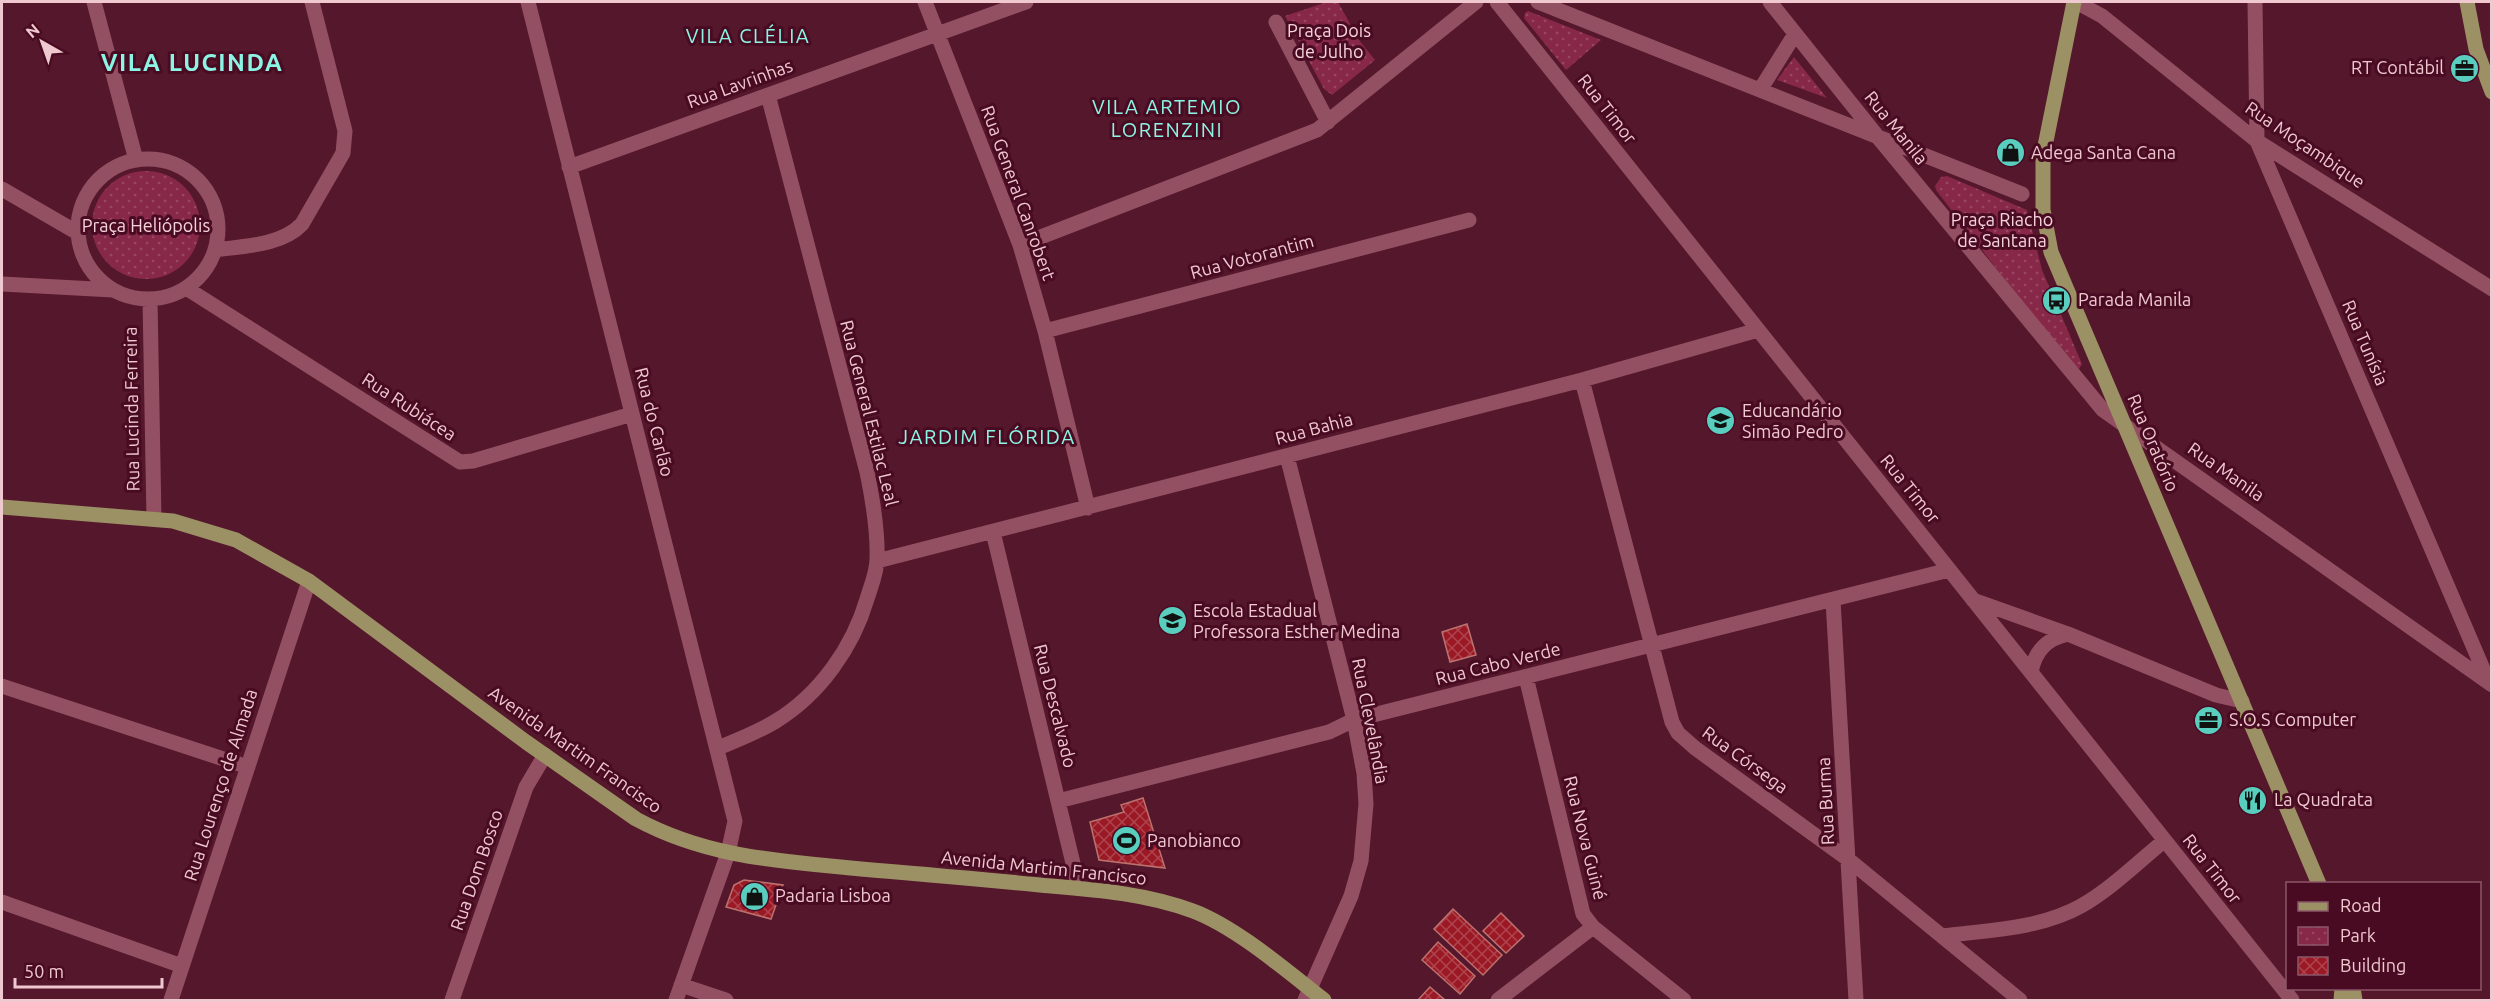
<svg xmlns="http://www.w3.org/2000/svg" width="2493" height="1002" font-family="Ubuntu,sans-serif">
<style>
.park{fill:url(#park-dots)}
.building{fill:url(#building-cross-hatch);stroke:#bb726e;stroke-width:1.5}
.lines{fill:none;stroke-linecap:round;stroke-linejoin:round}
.minor{stroke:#945063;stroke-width:15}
.major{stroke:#9c9164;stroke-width:15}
.labels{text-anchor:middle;stroke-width:6;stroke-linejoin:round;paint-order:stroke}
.park-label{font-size:18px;fill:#f5d3db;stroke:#490b22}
.poi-label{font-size:18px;fill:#efc8d0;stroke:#490b22;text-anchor:start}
.street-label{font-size:18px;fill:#efc8d0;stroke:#490b22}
.neighbourhood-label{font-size:20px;letter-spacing:1.5px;fill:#8cf4e4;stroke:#490b22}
.district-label{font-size:24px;font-weight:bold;letter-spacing:1.5px;fill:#8cf4e4;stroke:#490b22}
</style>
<defs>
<pattern id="park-dots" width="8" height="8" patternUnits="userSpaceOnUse" patternTransform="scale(1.5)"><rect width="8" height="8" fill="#872849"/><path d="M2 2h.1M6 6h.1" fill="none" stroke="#984662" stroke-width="1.8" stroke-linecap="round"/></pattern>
<pattern id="building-cross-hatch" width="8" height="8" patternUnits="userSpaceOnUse" patternTransform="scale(1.5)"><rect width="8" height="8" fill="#9b1925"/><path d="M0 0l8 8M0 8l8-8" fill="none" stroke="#ae444e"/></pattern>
</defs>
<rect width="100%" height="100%" fill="#55172c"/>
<path class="park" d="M1327 2H1338L1359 40 1375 60 1332 95 1324 89 1285 16Z
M1528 11 1601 40 1566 70 1524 18 1525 13Z
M1794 57 1827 98 1777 80Z
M92 225a54 54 0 1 1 108 0a54 54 0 1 1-108 0Z
M1947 176 2027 210 2042 270 2082 364 2079 369 2072 367 1936 190 1935 186 1941 177Z"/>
<path class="building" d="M1467 624 1476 655 1450 662 1442 632Z
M1143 798 1165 868 1099 860 1090 822 1124 812 1121 805Z
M744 880 783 885 771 919 726 907 734 885Z
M1453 909 1502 955 1483 975 1434 929Z
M1501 913 1524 936 1506 953 1483 931Z
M1438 942 1475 976 1460 994 1422 960Z
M1430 987 1445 1000H1418Z"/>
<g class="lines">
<path class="minor" d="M94 2 136 160
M528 2 735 821 728 853 676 1000
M925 2 1020 245 1045 331 1088 508
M1497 2 2292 1000
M1538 2 2022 194
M1770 2 1877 136 2103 410 2492 685
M2076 2 2102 16 2257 141 2492 289
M2255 2 2257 141 2489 683
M1276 22 1328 122
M1760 90 1795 34
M78 229a70 70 0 1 1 140 0a70 70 0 1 1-140 0Z
M569 167 1026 2
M2 189 78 233
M1020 245 1317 130 1476 2
M215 250C243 246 281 246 302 224L343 153 345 131 312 2
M2 284 113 290
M186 288 460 462 473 461 632 414
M150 299 154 519
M1045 331 1469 220
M1582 380 1672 722 1678 733 1695 748 1849 860 2020 1000
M1287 456 1354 720 1364 773 1366 804 1361 861 1351 896 1305 1000
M993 532 1079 888
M877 561 1582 380 1758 330
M1833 600 1856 1000
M1973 600 2068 634 2216 695 2242 701
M2031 672C2035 651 2046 639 2068 634
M1526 677 1583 914 1593 927 1684 1000
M2 686 248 767
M718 748C738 740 758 732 776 721 820 694 853 647 867 599 871 586 877 572 877 559 878 530 873 501 867 472L768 95
M1058 801 1329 732 1354 720 1377 714 1949 570
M2 902 182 966
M1942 936C1988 930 2040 929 2081 906 2111 889 2138 862 2164 841
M681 985 726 1000
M171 1000 309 581
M452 1000 526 787 545 755
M1498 1000 1593 927"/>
<path class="major" d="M2074 2 2043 156V210L2051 252 2319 884
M2467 2 2476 49 2492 92
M2 507 173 521 236 540 309 581 526 742 636 819C708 858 781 861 861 869 924 874 987 880 1051 886 1099 890 1147 894 1193 911 1236 927 1288 972 1324 1000
M2353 988 2355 1000
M2341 1000 2342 988"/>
</g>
<defs>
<symbol id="office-disc" viewBox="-11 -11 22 22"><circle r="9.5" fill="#59cebe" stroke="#490b22"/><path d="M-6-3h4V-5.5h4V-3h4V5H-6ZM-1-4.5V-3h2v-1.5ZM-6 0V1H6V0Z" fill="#111"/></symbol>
<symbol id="shop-disc" viewBox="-11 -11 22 22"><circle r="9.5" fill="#59cebe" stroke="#490b22"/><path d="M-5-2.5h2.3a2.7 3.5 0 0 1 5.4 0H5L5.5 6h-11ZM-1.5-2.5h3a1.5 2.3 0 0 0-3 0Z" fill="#111"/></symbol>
<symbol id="bus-disc" viewBox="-11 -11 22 22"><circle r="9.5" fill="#59cebe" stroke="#490b22"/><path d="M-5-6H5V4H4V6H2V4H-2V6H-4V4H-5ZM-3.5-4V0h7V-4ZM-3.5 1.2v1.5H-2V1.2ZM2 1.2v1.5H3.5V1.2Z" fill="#111"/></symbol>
<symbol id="school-disc" viewBox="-11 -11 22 22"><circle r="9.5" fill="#59cebe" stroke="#490b22"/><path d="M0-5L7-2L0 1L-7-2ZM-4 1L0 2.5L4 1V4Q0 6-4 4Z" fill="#111"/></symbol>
<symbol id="restaurant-disc" viewBox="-11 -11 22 22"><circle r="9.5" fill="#59cebe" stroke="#490b22"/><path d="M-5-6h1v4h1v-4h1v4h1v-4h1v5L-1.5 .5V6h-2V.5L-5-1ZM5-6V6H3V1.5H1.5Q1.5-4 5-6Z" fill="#111"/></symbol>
<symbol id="stadium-disc" viewBox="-11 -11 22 22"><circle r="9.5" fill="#59cebe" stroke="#490b22"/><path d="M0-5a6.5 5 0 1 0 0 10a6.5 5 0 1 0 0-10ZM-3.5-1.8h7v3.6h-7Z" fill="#111"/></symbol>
</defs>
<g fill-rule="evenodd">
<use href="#office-disc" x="2448" y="52" width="33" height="33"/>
<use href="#shop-disc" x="1994" y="136" width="33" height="33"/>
<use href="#bus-disc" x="2040" y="284" width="33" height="33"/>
<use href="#school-disc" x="1704" y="404" width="33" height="33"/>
<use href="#school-disc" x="1156" y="604" width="33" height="33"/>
<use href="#office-disc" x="2192" y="704" width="33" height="33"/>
<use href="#restaurant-disc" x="2236" y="784" width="33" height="33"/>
<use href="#stadium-disc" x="1110" y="824" width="33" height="33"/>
<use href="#shop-disc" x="738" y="880" width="33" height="33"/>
</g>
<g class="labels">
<g class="park-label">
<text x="1329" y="37">Praça Dois<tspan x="1329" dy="21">de Julho</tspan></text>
<text x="2002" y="226">Praça Riacho<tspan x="2002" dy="21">de Santana</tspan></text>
<text x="146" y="232">Praça Heliópolis</text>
</g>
<g class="poi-label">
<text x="2444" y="74" text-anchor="end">RT Contábil</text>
<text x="2031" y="159">Adega Santa Cana</text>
<text x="2078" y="306">Parada Manila</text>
<text x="1742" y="417">Educandário<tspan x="1742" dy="21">Simão Pedro</tspan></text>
<text x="1193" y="617">Escola Estadual<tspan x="1193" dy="21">Professora Esther Medina</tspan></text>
<text x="2229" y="726">S.O.S Computer</text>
<text x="2274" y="806">La Quadrata</text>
<text x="1147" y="847">Panobianco</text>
<text x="775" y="902">Padaria Lisboa</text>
</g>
<g class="street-label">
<text transform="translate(740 84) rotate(-20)" y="6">Rua Lavrinhas</text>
<text transform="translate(1607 109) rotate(52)" y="6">Rua Timor</text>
<text transform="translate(1896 128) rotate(51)" y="6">Rua Manila</text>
<text transform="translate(2305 145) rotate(34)" y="6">Rua Moçambique</text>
<text transform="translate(1018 193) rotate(70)" y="6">Rua General Canrobert</text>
<text transform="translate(1252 257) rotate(-15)" y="6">Rua Votorantim</text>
<text transform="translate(2365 343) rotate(67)" y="6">Rua Tunísia</text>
<text transform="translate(409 407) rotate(33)" y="6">Rua Rubiácea</text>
<text transform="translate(132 409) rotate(-91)" y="6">Rua Lucinda Ferreira</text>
<text transform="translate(869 413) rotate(76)" y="6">Rua General Estilac Leal</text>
<text transform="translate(654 422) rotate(76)" y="6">Rua do Carlão</text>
<text transform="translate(1314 429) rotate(-15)" y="6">Rua Bahia</text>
<text transform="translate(2153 443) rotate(67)" y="6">Rua Oratório</text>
<text transform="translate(2226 472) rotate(35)" y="6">Rua Manila</text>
<text transform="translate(1910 489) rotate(51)" y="6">Rua Timor</text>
<text transform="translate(1498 664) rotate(-14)" y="6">Rua Cabo Verde</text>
<text transform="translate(1055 706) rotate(76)" y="6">Rua Descalvado</text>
<text transform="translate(1370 721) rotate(79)" y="6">Rua Clevelândia</text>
<text transform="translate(575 750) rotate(35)" y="6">Avenida Martim Francisco</text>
<text transform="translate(1745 760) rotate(36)" y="6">Rua Córsega</text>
<text transform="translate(221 785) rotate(-72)" y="6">Rua Lourenço de Almada</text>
<text transform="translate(1826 801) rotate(-93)" y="6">Rua Burma</text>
<text transform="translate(1585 838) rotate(76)" y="6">Rua Nova Guiné</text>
<text transform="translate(1044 868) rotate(6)" y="6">Avenida Martim Francisco</text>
<text transform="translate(2212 869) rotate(52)" y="6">Rua Timor</text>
<text transform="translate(477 870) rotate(-71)" y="6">Rua Dom Bosco</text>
</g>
<g class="neighbourhood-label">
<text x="748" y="43">VILA CLÉLIA</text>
<text x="1167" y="114">VILA ARTEMIO<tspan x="1167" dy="23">LORENZINI</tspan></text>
<text x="987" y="444">JARDIM FLÓRIDA</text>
</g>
<g class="district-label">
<text x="192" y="71">VILA LUCINDA</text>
</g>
</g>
<rect width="2493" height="1002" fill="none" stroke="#efc8d0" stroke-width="6"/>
<rect x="2286" y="882" width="195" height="108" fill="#490b22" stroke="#8b5768" stroke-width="1.5"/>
<rect x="2298" y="902" width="30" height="9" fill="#9c9164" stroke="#8b5768" stroke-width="1.5"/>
<text x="2340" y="912" font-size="18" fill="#efc8d0">Road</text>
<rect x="2298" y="927" width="30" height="18" fill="url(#park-dots)" stroke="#8b5768" stroke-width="1.5"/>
<text x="2340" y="942" font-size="18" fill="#efc8d0">Park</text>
<rect x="2298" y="957" width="30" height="18" fill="url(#building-cross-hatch)" stroke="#8b5768" stroke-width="1.5"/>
<text x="2340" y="972" font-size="18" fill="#efc8d0">Building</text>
<g transform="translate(42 42) rotate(320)" stroke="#490b22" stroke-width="4.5" paint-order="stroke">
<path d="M0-4.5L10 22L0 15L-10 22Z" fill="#efc8d0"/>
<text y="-9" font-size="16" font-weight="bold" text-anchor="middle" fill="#efc8d0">N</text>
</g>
<path d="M15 978v9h147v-9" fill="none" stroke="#efc8d0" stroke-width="3"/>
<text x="24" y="978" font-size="18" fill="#efc8d0" stroke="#490b22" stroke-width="4.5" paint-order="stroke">50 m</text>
</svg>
